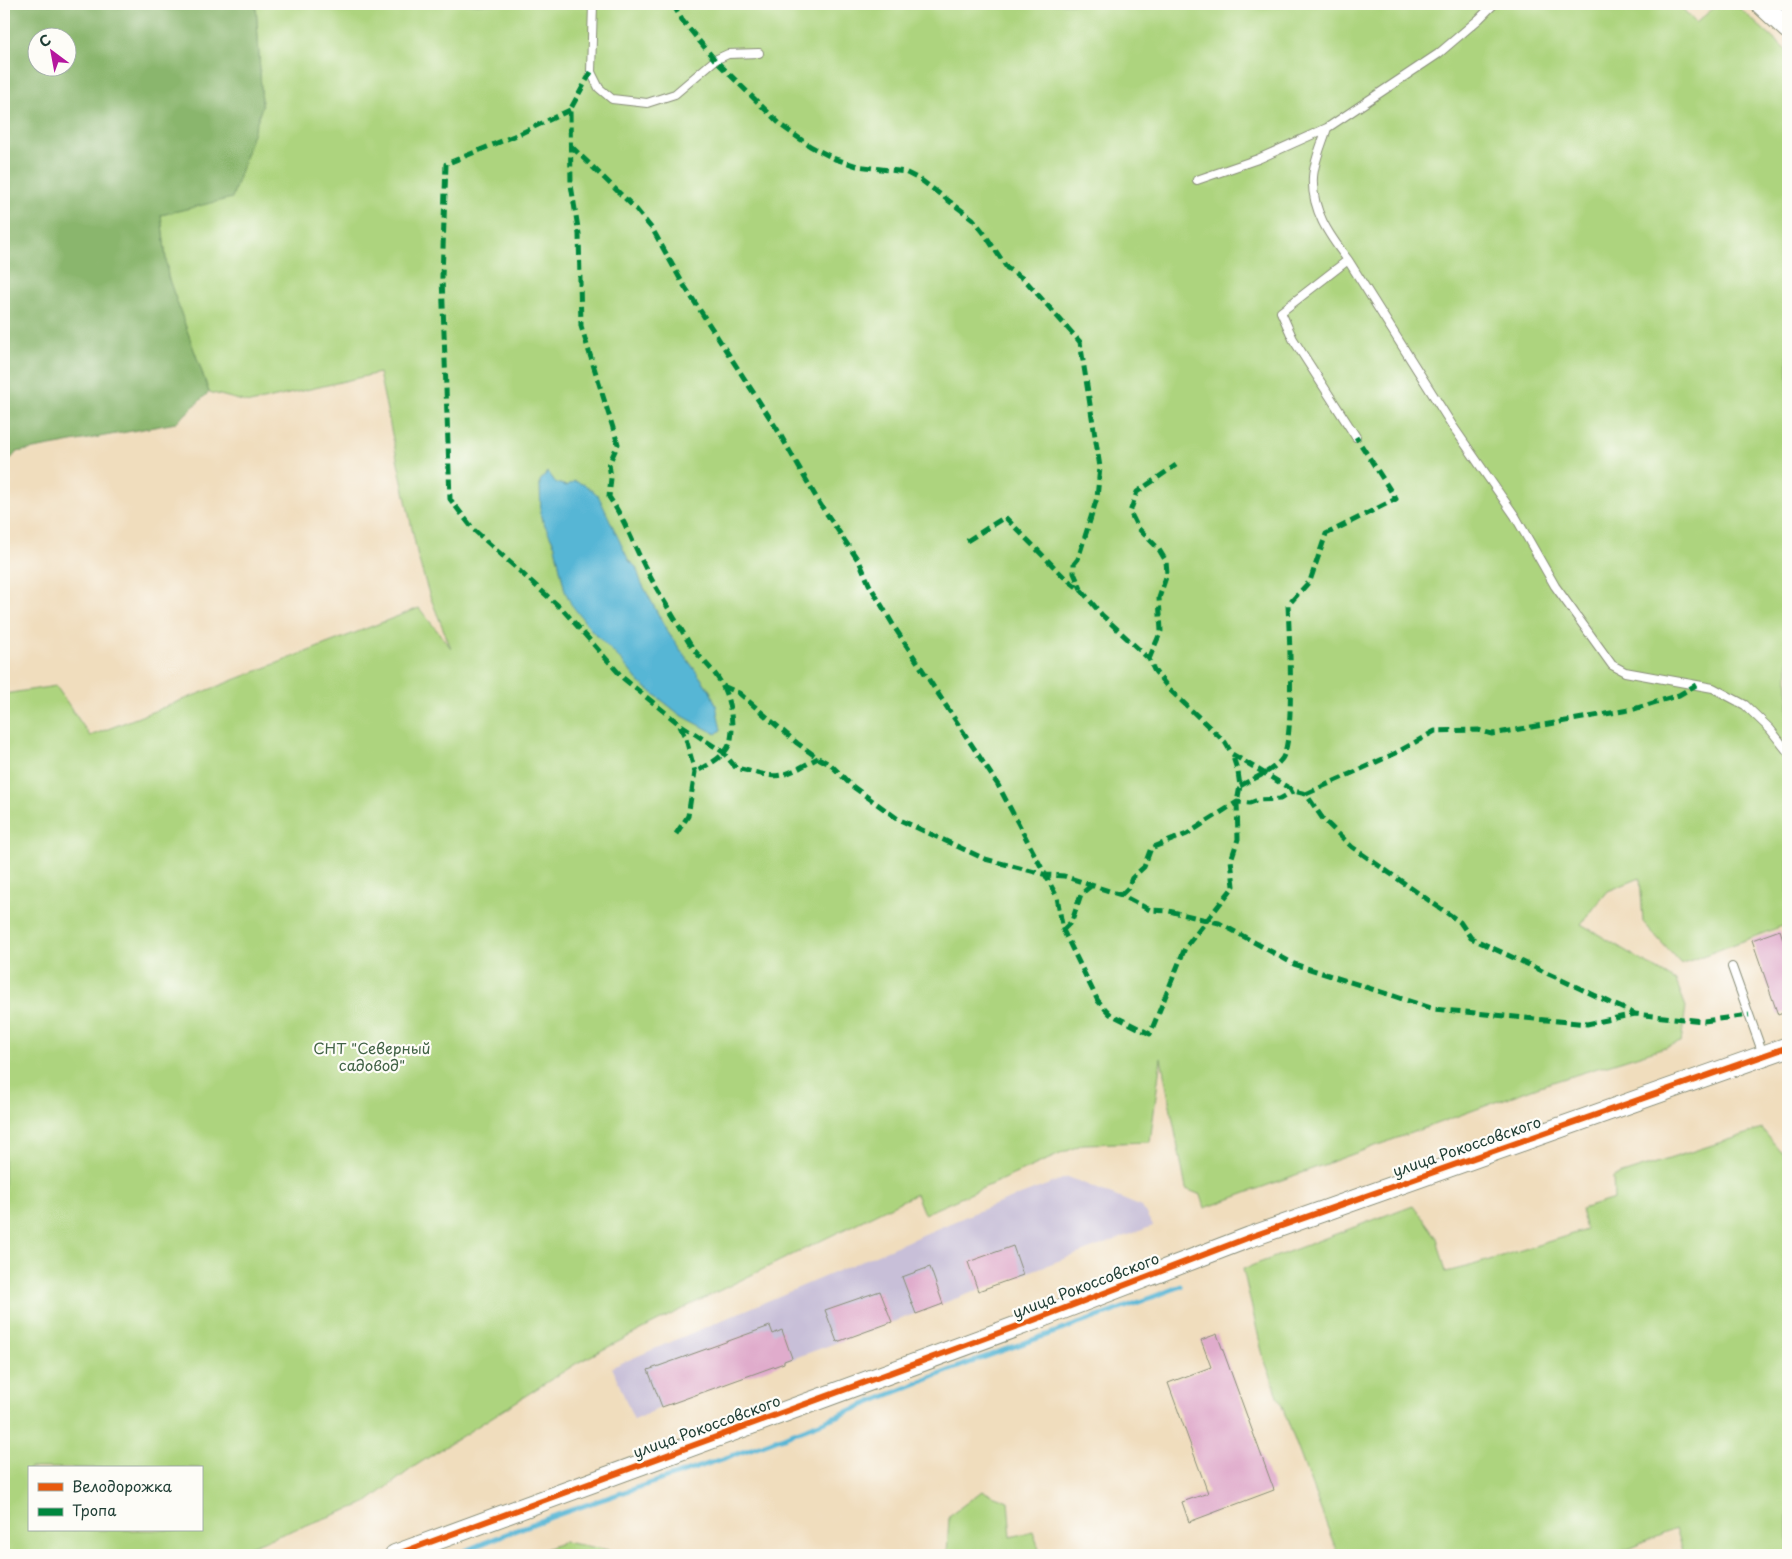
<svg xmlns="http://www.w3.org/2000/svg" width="1792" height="1559" font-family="'Playpen Sans',sans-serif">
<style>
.industrial{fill:#c8bfd8}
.green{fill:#add47e;stroke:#668859;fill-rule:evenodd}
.forest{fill:#8ab66d;stroke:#547a50;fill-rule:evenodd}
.water{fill:#56b6d5;stroke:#3a7a84}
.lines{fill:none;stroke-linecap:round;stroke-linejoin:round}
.stream{stroke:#56b6d5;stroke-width:5}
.building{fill:#e0accc}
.service-casing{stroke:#888d78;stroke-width:10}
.tertiary-casing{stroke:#888d78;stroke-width:22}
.service{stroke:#fff;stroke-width:8}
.tertiary{stroke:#fff;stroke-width:20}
.quiet{stroke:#00873e;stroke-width:5;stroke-dasharray:10 5;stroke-linecap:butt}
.cycleway-casing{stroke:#fdfcf7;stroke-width:9}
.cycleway{stroke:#e8590c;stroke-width:6}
.labels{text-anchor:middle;stroke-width:4.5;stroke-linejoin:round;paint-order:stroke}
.park-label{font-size:15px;fill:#426346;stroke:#fdfcf7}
.street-label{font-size:15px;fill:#1f3d34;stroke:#fdfcf7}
</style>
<rect width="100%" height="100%" fill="#fdfcf7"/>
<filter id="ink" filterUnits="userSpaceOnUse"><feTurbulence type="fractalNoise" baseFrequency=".02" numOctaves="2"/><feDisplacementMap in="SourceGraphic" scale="10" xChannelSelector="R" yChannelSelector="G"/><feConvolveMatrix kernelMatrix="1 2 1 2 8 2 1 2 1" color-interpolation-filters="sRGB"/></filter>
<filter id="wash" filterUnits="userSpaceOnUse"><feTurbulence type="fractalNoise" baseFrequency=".0096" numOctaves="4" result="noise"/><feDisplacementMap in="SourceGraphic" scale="20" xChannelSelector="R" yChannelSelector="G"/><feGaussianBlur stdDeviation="1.12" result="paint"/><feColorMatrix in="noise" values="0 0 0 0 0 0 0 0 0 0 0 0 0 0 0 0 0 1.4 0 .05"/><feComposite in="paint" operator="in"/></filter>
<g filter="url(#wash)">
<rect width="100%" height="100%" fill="#f0ddbd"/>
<path class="industrial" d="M1068 1177 1142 1207 1153 1226 662 1407 634 1420 612 1367 981 1210Z"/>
<path class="green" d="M256 4H1678L1696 23 1718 4H1735L1788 52V924L1681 964 1643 922 1640 878 1608 891 1581 924 1676 981 1686 1007 1681 1042 1540 1086 1205 1208 1201 1195 1186 1189 1161 1058 1150 1142 1083 1144 924 1214 916 1194 678 1311 577 1363 415 1466 366 1503 226 1555H4V694L56 686 90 736 419 608 451 648 429 594 418 557 379 373 250 403 209 392 168 277 161 215 232 197 262 106ZM548 472 556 483 567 486 629 561 636 567 641 582 667 631 710 691 721 730 716 733 679 714 639 682 565 591 555 546 541 517 540 481ZM29 1468H201V1530H29Z
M1762 1129 1788 1160V1258L1787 1259 1788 1271V1555H1683L1675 1529 1623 1551 1624 1555H1338L1263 1356 1243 1269 1413 1205 1437 1238 1446 1272 1470 1266 1586 1230 1581 1209 1614 1199 1613 1177Z
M982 1491 1008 1501 1011 1537 1033 1531 1041 1555H947L949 1516Z
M564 1542 620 1552 622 1555H530Z"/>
<path class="forest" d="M4 4H256L262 106 232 198 161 215 168 277 209 392 176 423 17 452 4 466ZM38 38H68V68H38Z"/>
<path class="water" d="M548 472 556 483 567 486 574 481 585 485 598 495 629 561 636 567 641 582 667 631 710 691 716 705 721 730 716 734 679 714 639 682 620 659 592 631 571 604 565 591 555 546 541 517 540 481Z"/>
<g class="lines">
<path class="stream" d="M456 1555C550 1513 648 1486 745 1451 821 1425 894 1391 969 1363 1040 1336 1111 1314 1181 1286"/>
</g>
<g id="blocks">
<path class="building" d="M1780 930 1788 955V1011L1778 1015 1752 940Z
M1013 1246 1023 1275 978 1291 968 1262Z
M930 1267 943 1304 916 1314 902 1277Z
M880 1291 892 1322 837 1342 825 1310Z
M770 1326 773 1334 782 1330 792 1358 784 1361V1363L662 1407 648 1370Z
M1217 1334 1274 1490 1189 1522 1182 1502 1208 1493 1168 1383 1211 1367 1201 1340Z"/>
</g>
</g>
<g filter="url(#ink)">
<use href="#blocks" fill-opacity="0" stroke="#888d78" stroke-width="1"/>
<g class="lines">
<defs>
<path id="service" d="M593 4 591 72 599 88 612 99 647 103 675 94 715 60 728 54 759 53
M1327 128C1322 144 1314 161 1313 177 1311 210 1329 235 1348 260L1452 425 1515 516 1555 586 1612 665 1625 672 1713 688 1745 705 1770 729 1788 752
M1197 180 1258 159 1327 128 1438 54 1479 19 1494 4
M1348 260 1281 312 1293 339 1356 437
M1732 967 1763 1054"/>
<path id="tertiary" d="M1761 4 1788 29
M395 1555 1034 1320 1250 1237 1788 1047"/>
</defs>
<use href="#service" class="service-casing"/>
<use href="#tertiary" class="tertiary-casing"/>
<use href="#service" class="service"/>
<use href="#tertiary" class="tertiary"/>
<path class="quiet" d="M673 4 682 20 715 60 782 126 810 146 835 159 857 166 905 172 921 180 973 219 984 233 1007 268 1025 280 1080 342 1100 467 1097 498 1078 559 1074 564V573L1081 589
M591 72 570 110 571 185 579 234 581 326 618 444 609 464 611 478 609 497C625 520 633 544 646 569 659 594 674 617 688 641 698 658 715 669 723 687 730 702 734 723 731 739 728 756 708 765 695 772
M570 110 519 134 446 164 442 277 450 499 474 530 564 611 623 678 678 723 723 752 736 768C746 770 756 773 766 775 785 779 802 766 818 758
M571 146 635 208 653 230 683 284 777 429 820 504 860 563 869 584 895 628 998 785 1057 897 1063 930 1098 1001 1110 1014 1150 1034 1185 948 1234 886 1231 860 1238 839 1237 802 1240 786 1238 772 1232 754
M967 541 1005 517 1064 577 1082 591 1102 615 1149 659 1154 670 1170 690 1225 742 1232 754 1294 791 1306 794 1323 819 1352 847 1460 922 1471 938 1635 1014
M1149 659 1161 631 1159 598 1167 574 1166 561 1158 548 1138 528 1130 512 1137 492 1176 465
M723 686 739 693 797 743 818 758 831 765 852 786 898 819 985 859 1047 875 1064 876 1121 895 1150 910 1169 911 1219 923 1294 964 1434 1009 1587 1024 1635 1014 1704 1021 1749 1015
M1240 786C1254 778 1270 773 1281 760 1296 744 1289 632 1288 605L1310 581 1326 534 1396 499 1356 437
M1306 794 1396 753 1435 731 1478 730 1492 734 1634 709 1679 695 1696 685
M676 834 688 816 695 772 686 739 679 724
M1121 895 1128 888 1132 878 1144 867 1151 848 1187 834 1237 802 1250 803 1258 800 1280 799 1294 791
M1063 930 1072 921 1081 894 1092 885"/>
<defs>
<path id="cycleway" d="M395 1555 1034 1320 1250 1237 1788 1047"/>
</defs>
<use href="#cycleway" class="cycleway-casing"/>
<use href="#cycleway" class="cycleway"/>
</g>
</g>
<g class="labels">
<g class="park-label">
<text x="372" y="1054">СНТ "Северный<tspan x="372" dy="17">садовод"</tspan></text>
</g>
<g class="street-label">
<text transform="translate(1467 1147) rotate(-19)" y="5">улица Рокоссовского</text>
<text transform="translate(1086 1286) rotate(-21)" y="5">улица Рокоссовского</text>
<text transform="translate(707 1427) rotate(-20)" y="5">улица Рокоссовского</text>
</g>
</g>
<rect width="1792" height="1559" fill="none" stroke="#fdfcf7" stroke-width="20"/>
<rect x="28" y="1466" width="175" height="65" fill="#fdfcf7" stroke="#a4b0a9"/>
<rect x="38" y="1483" width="25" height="8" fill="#e8590c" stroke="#a4b0a9"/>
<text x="72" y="1492" font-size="15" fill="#1f3d34">Велодорожка</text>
<rect x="38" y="1508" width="25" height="8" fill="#00873e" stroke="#a4b0a9"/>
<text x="72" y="1516" font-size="15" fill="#1f3d34">Тропа</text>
<g transform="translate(52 52) rotate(328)"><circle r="24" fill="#fdfcf7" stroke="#a4b0a9"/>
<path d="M0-4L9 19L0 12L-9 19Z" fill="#b5179e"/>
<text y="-8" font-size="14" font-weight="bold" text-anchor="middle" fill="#1f3d34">С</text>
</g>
</svg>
